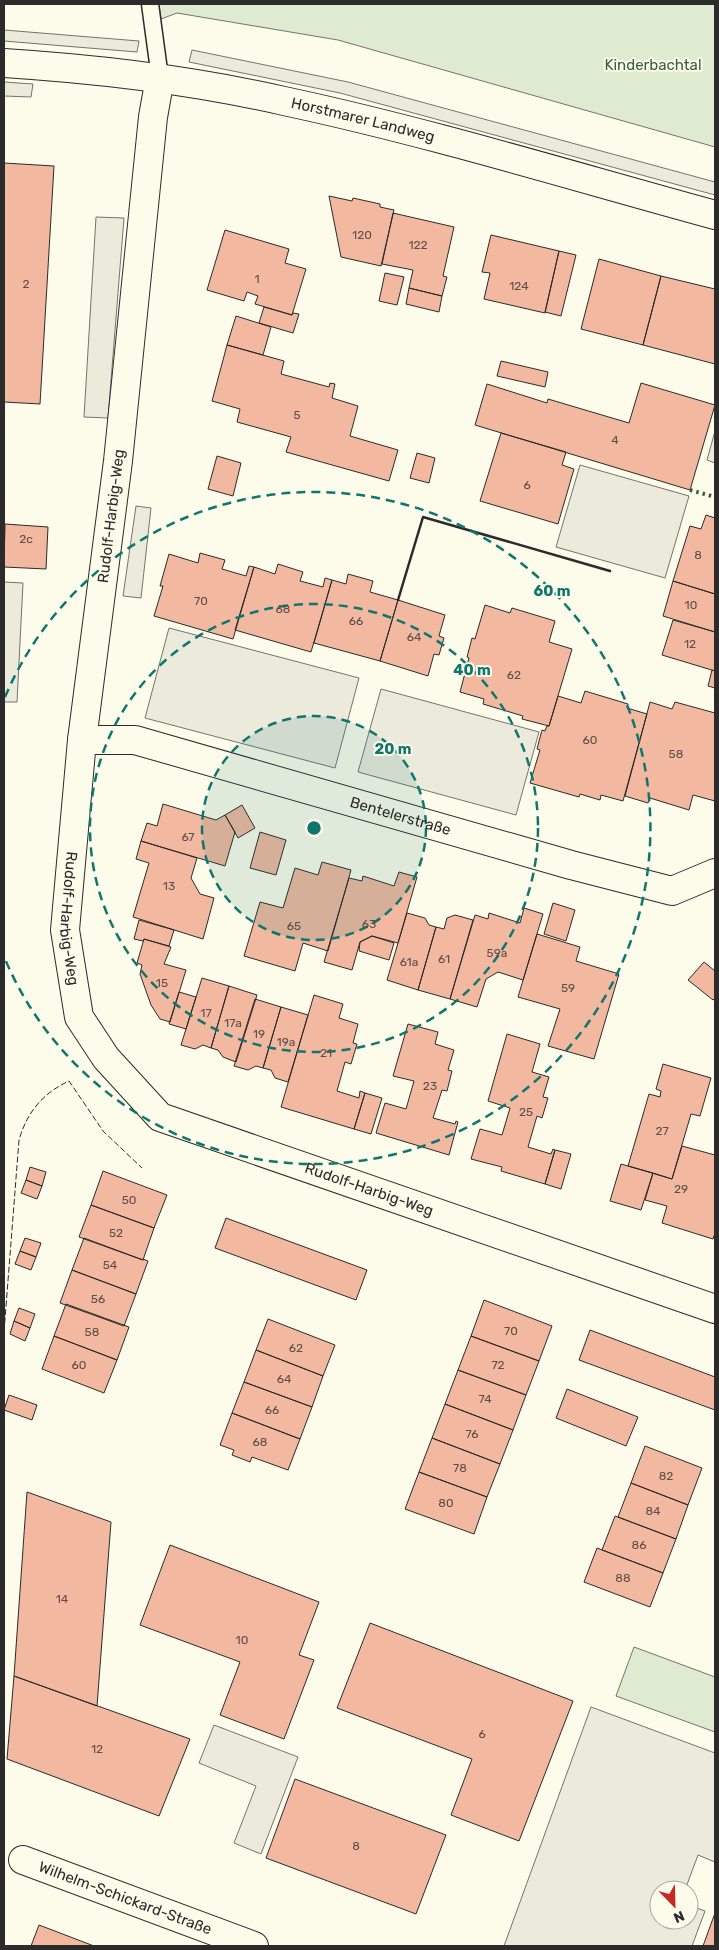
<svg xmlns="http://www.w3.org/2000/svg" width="719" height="1950" font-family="Rubik,sans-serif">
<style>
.green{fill:#deebd1;stroke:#74746e}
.parking{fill:#eceadb;stroke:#74746e}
.building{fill:#f2b8a0;stroke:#2b2b2b}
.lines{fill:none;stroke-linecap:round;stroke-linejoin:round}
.service-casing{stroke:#2b2b2b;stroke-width:19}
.minor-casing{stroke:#2b2b2b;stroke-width:30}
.service{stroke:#fdfbea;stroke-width:16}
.minor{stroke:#fdfbea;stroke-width:28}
.hedge{stroke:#34623c;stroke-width:4;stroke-dasharray:2.5 4;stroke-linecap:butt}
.fence{stroke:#2b2b2b;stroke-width:1;stroke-dasharray:6 2.5;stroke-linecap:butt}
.wall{stroke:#2b2b2b;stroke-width:2.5}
.ring{fill:none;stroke:#0f766e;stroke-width:2.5;stroke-dasharray:9 6}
.labels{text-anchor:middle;stroke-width:4;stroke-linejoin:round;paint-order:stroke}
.number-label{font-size:12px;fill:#5d4e48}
.park-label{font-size:15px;fill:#34623c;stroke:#fdfbea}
.street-label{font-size:15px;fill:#2b2b2b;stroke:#fdfbea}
.centre{fill:#0f766e;stroke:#fdfbea;stroke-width:2.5}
.ring-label{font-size:15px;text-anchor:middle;font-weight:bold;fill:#0f766e;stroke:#fdfbea;stroke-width:4;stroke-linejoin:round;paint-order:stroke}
</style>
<rect width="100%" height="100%" fill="#fdfbea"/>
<path class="green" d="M159 4H715V147L338 40 177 13 161 19Z
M634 1647 715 1677V1732L616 1696Z"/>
<path class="parking" d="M4 30 139 41 137 52 4 41Z
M192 50 348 82 715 182V195L340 93 189 62Z
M4 82 33 84 31 97 4 96Z
M96 217 124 218 108 418 84 417Z
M715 431V463L707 460Z
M580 465 689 496 665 578 556 547Z
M136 506 151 508 141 598 123 596Z
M4 582 23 583 17 702H4Z
M169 628 359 678 335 768 145 718Z
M381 689 539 732 516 815 358 772Z
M591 1707 715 1753V1862L698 1855 685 1890H659V1920H689V1905L705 1911 692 1946H504Z
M214 1725 298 1757 261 1854 234 1843 256 1786 199 1763Z"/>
<path class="building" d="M4 163 54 166 40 404 4 402Z
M329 196 352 201 353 198 380 204V207L394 210 381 266 341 257Z
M393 213 454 227 443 276 447 277 442 296 409 288 413 270 382 264Z
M225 230 289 249 285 263 306 269 292 315 255 304 258 296 247 292 244 301 207 290Z
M491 235 559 251 545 313 484 299 490 273 482 272Z
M559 251 576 255 561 316 545 312Z
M599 259 661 276 643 345 581 329Z
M385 273 404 277 397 305 379 301Z
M661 276 715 289V364L643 345Z
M409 288 442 296 439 312 406 304Z
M264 307 292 315 293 313 299 314 293 333 259 323Z
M236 316 271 327 263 355 227 345Z
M227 345 284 361 281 374 329 387 330 383 335 384 332 398 358 406 350 436 398 450 389 481 286 452 291 437 237 422 240 409 212 401Z
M501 361 548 372 545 387 497 376Z
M641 383 715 405 690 490 475 425 487 384 547 403 548 399 629 423Z
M501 433 566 452 562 465 574 469 558 524 480 501Z
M417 453 435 458 429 483 410 478Z
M217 456 241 463 233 496 208 489Z
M706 515 715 518V594L673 581 690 526 701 529Z
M5 524 48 527 46 569 4 567Z
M200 553 225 560 222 569 246 576 249 566 254 567 233 639 154 616 163 586H160L169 554 198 563Z
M278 564 303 572 300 581 323 587 325 578 332 580 311 652 235 630 254 567 275 574Z
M348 574 373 581 370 592 398 600 380 661 314 643 332 580 346 584Z
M673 581 715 594V632L663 616Z
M398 600 445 615 439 636 444 638 439 655 434 654 428 676 380 661Z
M485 605 510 613 512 608 555 621 549 642 572 649 549 726 522 719 523 716 483 704 484 699 460 692 469 658 467 657 472 638 475 639Z
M673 620 715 632V671L662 655Z
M712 670 715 671V688L708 686Z
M585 691 628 704 627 708 647 714 623 801 601 795 600 800 580 794 579 797 530 783 540 750 537 749 542 730 545 731 547 726H549L558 696 581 703Z
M650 702 672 709 675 702 715 713V801L693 795 689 810 650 798 648 803 625 796Z
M163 804 216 820 225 815 235 832 225 866 141 841 147 823 157 826Z
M242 805 255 828 238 838 225 815Z
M260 832 286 840 276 875 250 868Z
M141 841 197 858 191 878 200 894 214 898 203 939 133 917 149 863 136 859Z
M322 862 351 870 328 951 303 943 295 971 244 956 260 902 283 908 295 868 318 875Z
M399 872 417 877 398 943 372 936 360 942 352 970 324 962 349 878 362 881 363 876 394 886Z
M553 903 575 910 566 941 544 934Z
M524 908 543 914 523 980 498 972 486 979 477 1007 450 999 475 915 488 919 489 913 520 923Z
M407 913 425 918 429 925 436 927 418 990 387 980Z
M455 915 473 920 450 999 418 990 436 927 444 929 447 918Z
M139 920 174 930 169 946 144 939 143 941 134 939Z
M537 934 580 947 576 961 619 974 594 1059 548 1046 560 1009 518 997Z
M372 936 394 943 389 960 359 951 360 942Z
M144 939 171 947 164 964 186 970 170 1022 160 1019 151 1005 140 974 142 965 137 963Z
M704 962 715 971V998L713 1000 688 980Z
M202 978 229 986 211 1048 203 1045 195 1049 181 1045Z
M229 986 257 995 236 1062 223 1057 218 1050 211 1048Z
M179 992 196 997 186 1029 169 1024Z
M314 995 343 1004 339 1018 358 1024 353 1043 357 1044 351 1064 345 1062 337 1091 359 1098 360 1091 365 1093 354 1129 281 1107Z
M255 999 281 1007 263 1068 256 1066 248 1070 234 1066Z
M281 1007 308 1015 288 1082 275 1078 271 1070 263 1068Z
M408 1024 438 1032 435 1044 454 1050 448 1070 452 1071 447 1091 442 1090 433 1118 455 1124 456 1121 458 1122 449 1155 376 1133 385 1103 406 1109 414 1081 393 1076Z
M507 1034 540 1044 532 1072 549 1077 543 1097 548 1098 542 1118 537 1116 528 1147 551 1154 553 1149 555 1150 545 1184 501 1171 502 1167 471 1159 480 1129 502 1135 510 1108 488 1101Z
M663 1064 711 1078 700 1116 691 1114 672 1179 628 1166 649 1094 660 1097 661 1091 656 1089Z
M365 1093 382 1098 371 1134 354 1129Z
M682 1146 715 1155V1233L713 1239 662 1223 667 1206 645 1200 653 1173 672 1179Z
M555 1150 571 1154 561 1189 545 1184Z
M621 1164 653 1173 641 1210 610 1201Z
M30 1167 46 1172 42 1186 26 1180Z
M103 1171 167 1195 154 1228 91 1205Z
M26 1180 42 1186 37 1199 21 1193Z
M91 1205 154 1228 143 1260 79 1237Z
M226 1218 367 1270 356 1300 215 1248Z
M25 1238 41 1243 36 1257 20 1251Z
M84 1238 143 1260V1259L148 1261 136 1294 72 1270Z
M20 1251 36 1257 31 1270 15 1264Z
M72 1270 136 1294 124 1326 60 1303Z
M484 1300 552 1326 539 1361 471 1336Z
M66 1304 129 1327 117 1360 54 1336Z
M19 1308 35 1314 30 1328 14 1321Z
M268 1319 335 1345 323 1376 256 1350Z
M14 1321 30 1328 25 1341 10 1334Z
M590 1330 715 1377V1410L579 1360Z
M54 1336 117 1360 104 1393 42 1369Z
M471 1336 539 1361 526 1395 458 1370Z
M256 1350 323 1376 312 1407 244 1382Z
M458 1370 526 1395 513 1430 445 1404Z
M244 1382 312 1407 300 1439 232 1413Z
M567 1389 638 1417 626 1446 556 1418Z
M9 1395 37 1405 32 1420 4 1410Z
M445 1404 513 1430 500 1464 432 1438Z
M232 1413 300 1439 288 1470 252 1457 250 1462 232 1455 234 1450 220 1445Z
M432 1438 500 1464 487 1497 419 1472Z
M645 1446 702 1468 688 1505 631 1483Z
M419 1472 487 1497 474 1534 405 1509Z
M631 1483 688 1505 676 1539 618 1517Z
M27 1492 111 1522 97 1706 14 1676Z
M615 1516 676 1539 663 1573 602 1550Z
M170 1545 319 1602 299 1655 314 1660 284 1739 220 1715 240 1662 140 1625Z
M597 1548 663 1573 650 1607 584 1582Z
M370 1623 573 1701 519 1841 451 1815 472 1759 337 1708Z
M14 1676 190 1739 159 1816 7 1759Z
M295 1779 446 1835 416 1914 266 1858Z
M715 1913V1946H703Z
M39 1925 94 1946H31Z"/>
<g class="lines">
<defs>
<path id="service" d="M150 4 160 78"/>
<g id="minor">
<path id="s1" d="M4 63C98 69 192 80 284 101 429 132 572 176 715 215"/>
<path id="s2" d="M160 78 153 117 118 461 82 740 65 930 79 1017 106 1058 160 1117 715 1309"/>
<path id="s3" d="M82 740H135L571 865 672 891 715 873"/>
<path id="s4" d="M23 1860 254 1946"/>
</g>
</defs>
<use href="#service" class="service-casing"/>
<use href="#minor" class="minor-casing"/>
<use href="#service" class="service"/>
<use href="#minor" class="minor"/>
<path class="hedge" d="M690 490 715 497"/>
<path class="fence" d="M4 1332 19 1140C27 1112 43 1093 69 1081L103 1131 142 1168"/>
<path class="wall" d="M398 600 423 517 610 571"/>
</g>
<circle cx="314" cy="828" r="112" fill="#0f766e" fill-opacity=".12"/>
<g class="ring">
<circle cx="314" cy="828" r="112"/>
<circle cx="314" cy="828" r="224"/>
<path d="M5 697A336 336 0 1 1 5 959"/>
</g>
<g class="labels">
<g class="number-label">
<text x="362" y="239">120</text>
<text x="418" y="249">122</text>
<text x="257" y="283">1</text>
<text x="26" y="288">2</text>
<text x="519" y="290">124</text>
<text x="297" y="419">5</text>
<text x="615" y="444">4</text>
<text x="527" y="489">6</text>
<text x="26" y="543">2c</text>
<text x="698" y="559">8</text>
<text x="201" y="605">70</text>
<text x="691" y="609">10</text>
<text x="283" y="613">68</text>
<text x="356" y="625">66</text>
<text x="414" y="641">64</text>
<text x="690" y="648">12</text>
<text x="514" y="679">62</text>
<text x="590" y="744">60</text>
<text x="676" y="758">58</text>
<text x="188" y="841">67</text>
<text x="169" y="890">13</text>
<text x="369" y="928">63</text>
<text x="294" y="930">65</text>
<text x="497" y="957">59a</text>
<text x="444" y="963">61</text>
<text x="409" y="966">61a</text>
<text x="162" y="987">15</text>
<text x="568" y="992">59</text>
<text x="206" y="1017">17</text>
<text x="233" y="1027">17a</text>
<text x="259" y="1038">19</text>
<text x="286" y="1046">19a</text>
<text x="326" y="1057">21</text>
<text x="430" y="1090">23</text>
<text x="526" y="1116">25</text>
<text x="662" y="1135">27</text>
<text x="681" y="1193">29</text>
<text x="129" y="1204">50</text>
<text x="116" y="1237">52</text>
<text x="110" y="1269">54</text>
<text x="98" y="1303">56</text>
<text x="511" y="1335">70</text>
<text x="92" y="1336">58</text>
<text x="296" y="1352">62</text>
<text x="79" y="1369">60</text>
<text x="498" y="1369">72</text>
<text x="284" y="1383">64</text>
<text x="485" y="1403">74</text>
<text x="272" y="1414">66</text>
<text x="472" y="1438">76</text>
<text x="260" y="1446">68</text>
<text x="460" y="1472">78</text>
<text x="666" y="1480">82</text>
<text x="446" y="1507">80</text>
<text x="653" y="1515">84</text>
<text x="639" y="1549">86</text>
<text x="623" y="1582">88</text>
<text x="62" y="1603">14</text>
<text x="242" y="1644">10</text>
<text x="482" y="1738">6</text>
<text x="97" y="1753">12</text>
<text x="356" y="1850">8</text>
</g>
<g class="park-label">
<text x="653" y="70">Kinderbachtal</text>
</g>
<g class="street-label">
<text dy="5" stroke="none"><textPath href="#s1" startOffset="364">Horstmarer Landweg</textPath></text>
<text transform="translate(111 516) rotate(-83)" y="5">Rudolf-Harbig-Weg</text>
<text dy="5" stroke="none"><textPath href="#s3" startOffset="329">Bentelerstraße</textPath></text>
<text dy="5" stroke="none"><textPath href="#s2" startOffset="846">Rudolf-Harbig-Weg</textPath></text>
<text dy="5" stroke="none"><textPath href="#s2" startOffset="1296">Rudolf-Harbig-Weg</textPath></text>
<text dy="5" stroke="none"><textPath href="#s4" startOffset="109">Wilhelm-Schickard-Straße</textPath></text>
</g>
</g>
<circle cx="314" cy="828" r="8" class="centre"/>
<g class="ring-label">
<text x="552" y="596">60 m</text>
<text x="472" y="675">40 m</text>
<text x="393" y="754">20 m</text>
</g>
<rect width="719" height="1950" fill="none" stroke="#2b2b2b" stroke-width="10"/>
<g transform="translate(674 1905) rotate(157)"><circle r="24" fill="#fdfbea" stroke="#a9a89e"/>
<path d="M0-4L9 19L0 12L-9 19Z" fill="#c62828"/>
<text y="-8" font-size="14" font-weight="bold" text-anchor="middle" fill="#2b2b2b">N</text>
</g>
</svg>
